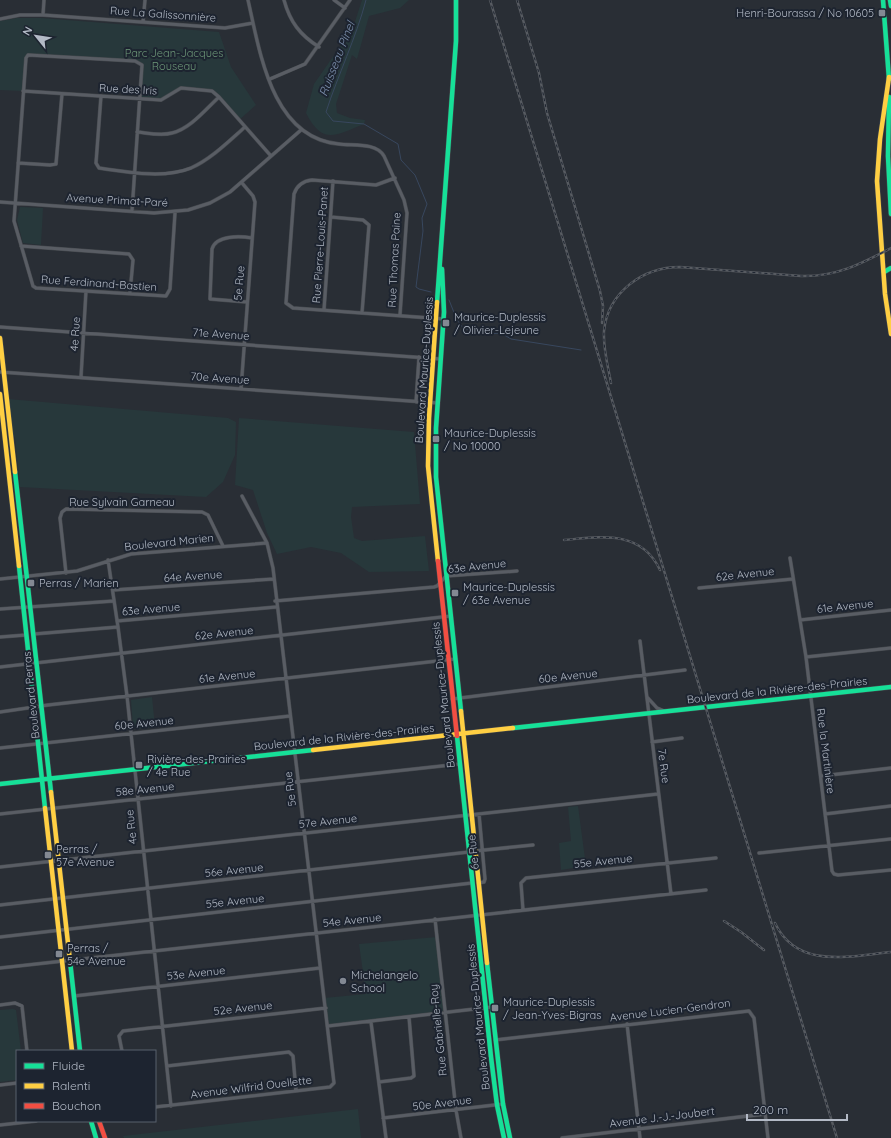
<svg xmlns="http://www.w3.org/2000/svg" width="891" height="1138" font-family="Quicksand,sans-serif">
<style>
.green{fill:#27383b}
.lines{fill:none;stroke-linecap:round;stroke-linejoin:round}
.stream{stroke:#38475e;stroke-width:1}
.street-casing{stroke:#45494e;stroke-width:4}
.fast-casing{stroke:#45494e;stroke-width:5.5}
.slow-casing{stroke:#45494e;stroke-width:5.5}
.jam-casing{stroke:#45494e;stroke-width:5.5}
.street{stroke:#595d64;stroke-width:3}
.fast{stroke:#16e098;stroke-width:4.5}
.slow{stroke:#ffcf43;stroke-width:4.5}
.jam{stroke:#f24e42;stroke-width:4.5}
.rail-casing{stroke:#575b61;stroke-width:2.5}
.rail{stroke:#1d2430;stroke-width:1;stroke-dasharray:3;stroke-linecap:butt}
.poi-dot{fill:#838993;stroke:#1d2430;stroke-width:1.5}
.labels{text-anchor:middle;stroke-width:4;stroke-linejoin:round;paint-order:stroke}
.poi-label{font-size:11px;fill:#b3bac6;stroke:#1d2430;text-anchor:start}
.street-label{font-size:11px;fill:#b3bac6;stroke:#1d2430}
.park-label{font-size:11px;fill:#6c9677;stroke:#1d2430}
.water-label{font-size:12px;font-style:italic;fill:#7c8fac;stroke:#1d2430}
</style>
<rect width="100%" height="100%" fill="#292e35"/>
<path class="green" d="M362 0H409L400 8 369 16 357 59 352 55 336 104 337 113 350 118 365 120 364 124C336 135 323 146 306 113L314 84 353 28Z
M17 18H41L219 32 231 67 256 105 239 120 212 91 176 90 161 100 140 99 142 66 135 61 31 54 26 58 23 91 0 90V21Z
M20 207 43 208 41 245 23 243 17 220Z
M8 399 228 418 236 422 235 455 223 482 206 497 20 487 15 437 12 436Z
M239 418 414 432 420 504 352 507 351 517 354 538 362 541 425 536 429 571 369 572 341 553 311 547 277 554 267 533 253 490 235 485Z
M152 697 155 727 136 729 133 727 131 700Z
M578 806 586 866 561 870 559 843 571 841 568 807Z
M437 937 445 1013 328 1026 324 998 366 994 359 944Z
M13 1009 16 1010 21 1051H17V1080L0 1082V1010Z
M358 1109 361 1138H124L123 1136Z"/>
<g class="lines">
<path class="stream" d="M366 0C356 38 338 75 326 112L333 121 364 124 398 144 401 160 415 175 427 204 422 218 423 231 416 287 419 289 431 292
M449 300 457 320 464 329H476L485 334 501 333 511 339 581 350"/>
<defs>
<path id="street" d="M248 0C260 53 272 138 339 144 353 146 376 142 384 156L404 200 407 213 400 315
M284 0C290 22 300 35 319 47
M334 0 345 8
M43 15 44 0
M0 19 20 15H43L225 28 253 23
M143 22 145 0
M270 79 305 64 350 0
M23 91 161 100 181 88 212 91 219 97 271 156
M101 96 96 163 99 168C127 172 164 179 191 168 211 159 228 142 245 127
M137 132C148 133 161 136 172 133 190 129 206 109 219 97
M18 163 50 165 56 164 62 94
M395 178 376 185 312 180C303 181 297 185 294 194L286 303 293 308 444 319
M0 202 154 213 188 210 210 203 230 192 301 130
M132 211 142 65 135 61 28 55 26 58 14 221 33 286 36 288 166 296 170 289 175 213
M331 217 363 220 369 225 362 313
M21 246 129 254 133 260 130 293
M247 302 210 299 212 249C216 235 240 236 252 238
M324 310 333 181
M0 327 441 359
M0 372 438 403
M81 377 86 291
M241 389 255 202 253 196 242 183
M416 402 419 357
M790 558 806 657 832 871 834 874 838 875 891 870
M66 573 60 518 62 512 66 509 202 512 208 515 223 546
M0 579 77 571 131 554 267 543
M699 588 793 579
M113 590 274 579
M275 601 434 587 437 586 446 576 517 571
M0 609 114 601
M800 620 891 610
M117 621 276 607
M118 627 127 696 171 1106
M34 634 118 627 108 560
M0 637 26 635
M640 641 671 894
M806 657 891 648
M0 667 451 616
M647 697 657 708 664 711
M452 699 685 670
M0 712 48 705 455 659
M652 742 682 738
M0 748 290 716
M821 776 891 768
M0 814 460 764
M825 814 891 806
M475 851 533 845
M759 853 891 839
M0 867 658 794
M478 883 484 882 485 879 479 814
M0 905 469 852
M523 910 521 883 526 878 716 858
M435 919 456 1110 461 1138
M0 937 472 883
M0 968 706 890
M74 996 320 968
M0 1005 15 1003 22 1006 27 1051
M371 1022 386 1138
M627 1024 640 1138
M328 1026 492 1007
M495 1040 749 1011 754 1018 768 1138
M122 1051 119 1036 123 1031 326 1008
M167 1066 289 1052 293 1056 296 1091
M379 1082 411 1078 414 1076 409 1017
M0 1085 17 1083
M155 1107 330 1087 334 1083 273 568 267 543 242 496
M383 1118 503 1104
M0 1125 36 1121
M562 1138 765 1114"/>
<path id="fast" d="M883 0 889 79
M890 0 891 6
M889 97 888 156 891 214
M442 269 444 312 436 428V477L461 711
M884 272 891 268
M437 302 456 41V0
M15 472 51 792
M19 566 45 808
M513 728 891 687
M457 736 491 1057 497 1105 504 1138
M0 784 313 750
M70 961 80 1051
M487 963 503 1104 510 1138
M91 1121 96 1138"/>
<path id="slow" d="M889 77 880 139 877 181 885 294 891 334
M437 302 429 418 428 466 438 561
M0 338 15 472
M0 394 19 566
M461 711 487 963
M313 750 513 728
M51 792 70 961
M45 808 72 1051"/>
<path id="jam" d="M438 561 457 736
M99 1121 105 1138"/>
</defs>
<use href="#street" class="street-casing"/>
<use href="#fast" class="fast-casing"/>
<use href="#slow" class="slow-casing"/>
<use href="#jam" class="jam-casing"/>
<use href="#street" class="street"/>
<use href="#fast" class="fast"/>
<use href="#slow" class="slow"/>
<use href="#jam" class="jam"/>
<defs>
<path id="rail" d="M490 0 837 1138
M517 0 539 73 547 113 600 291 603 306 602 323
M611 383C608 366 603 349 604 331 608 292 643 267 680 267L801 276C836 277 861 264 891 248
M564 540C600 537 641 529 660 570
M724 921 741 932 764 950
M775 923C797 970 850 956 891 952"/>
</defs>
<use href="#rail" class="rail-casing"/>
<use href="#rail" class="rail"/>
</g>
<g class="poi-dot">
<rect x="878" y="9" width="8" height="8" rx="2"/>
<rect x="442" y="319" width="8" height="8" rx="2"/>
<rect x="432" y="435" width="8" height="8" rx="2"/>
<rect x="27" y="579" width="8" height="8" rx="2"/>
<rect x="451" y="589" width="8" height="8" rx="2"/>
<rect x="135" y="761" width="8" height="8" rx="2"/>
<rect x="44" y="851" width="8" height="8" rx="2"/>
<rect x="55" y="950" width="8" height="8" rx="2"/>
<circle cx="343" cy="981" r="4"/>
<rect x="491" y="1004" width="8" height="8" rx="2"/>
</g>
<g class="labels">
<g class="poi-label">
<text x="874" y="17" text-anchor="end">Henri-Bourassa / No 10605</text>
<text x="454" y="321">Maurice-Duplessis<tspan x="454" dy="13">/ Olivier-Lejeune</tspan></text>
<text x="444" y="437">Maurice-Duplessis<tspan x="444" dy="13">/ No 10000</tspan></text>
<text x="39" y="587">Perras / Marien</text>
<text x="463" y="591">Maurice-Duplessis<tspan x="463" dy="13">/ 63e Avenue</tspan></text>
<text x="147" y="763">Rivière-des-Prairies<tspan x="147" dy="13">/ 4e Rue</tspan></text>
<text x="56" y="853">Perras /<tspan x="56" dy="13">57e Avenue</tspan></text>
<text x="67" y="952">Perras /<tspan x="67" dy="13">54e Avenue</tspan></text>
<text x="351" y="979">Michelangelo<tspan x="351" dy="13">School</tspan></text>
<text x="503" y="1006">Maurice-Duplessis<tspan x="503" dy="13">/ Jean-Yves-Bigras</tspan></text>
</g>
<g class="street-label">
<text transform="translate(163 14) rotate(4)" y="4">Rue La Galissonnière</text>
<text transform="translate(128 89) rotate(3)" y="4">Rue des Iris</text>
<text transform="translate(117 200) rotate(3)" y="4">Avenue Primat-Paré</text>
<text transform="translate(320 245) rotate(-86)" y="4">Rue Pierre-Louis-Panet</text>
<text transform="translate(394 260) rotate(-87)" y="4">Rue Thomas Paine</text>
<text transform="translate(99 283) rotate(4)" y="4">Rue Ferdinand-Bastien</text>
<text transform="translate(239 283) rotate(-85)" y="4">5e Rue</text>
<text transform="translate(75 334) rotate(-86)" y="4">4e Rue</text>
<text transform="translate(221 334) rotate(4)" y="4">71e Avenue</text>
<text transform="translate(424 370) rotate(-86)" y="4">Boulevard Maurice-Duplessis</text>
<text transform="translate(220 378) rotate(4)" y="4">70e Avenue</text>
<text x="122" y="506">Rue Sylvain Garneau</text>
<text transform="translate(169 542) rotate(-6)" y="4">Boulevard Marien</text>
<text transform="translate(477 566) rotate(-6)" y="4">63e Avenue</text>
<text transform="translate(745 574) rotate(-6)" y="4">62e Avenue</text>
<text transform="translate(193 576) rotate(-4)" y="4">64e Avenue</text>
<text transform="translate(845 606) rotate(-6)" y="4">61e Avenue</text>
<text transform="translate(151 609) rotate(-5)" y="4">63e Avenue</text>
<text transform="translate(224 633) rotate(-6)" y="4">62e Avenue</text>
<text transform="translate(227 676) rotate(-6)" y="4">61e Avenue</text>
<text transform="translate(568 676) rotate(-6)" y="4">60e Avenue</text>
<text transform="translate(777 690) rotate(-6)" y="4">Boulevard de la Rivière-des-Prairies</text>
<text transform="translate(31 695) rotate(-96)" y="4">Boulevard Perras</text>
<text transform="translate(443 695) rotate(-96)" y="4">Boulevard Maurice-Duplessis</text>
<text transform="translate(144 723) rotate(-6)" y="4">60e Avenue</text>
<text transform="translate(344 737) rotate(-6)" y="4">Boulevard de la Rivière-des-Prairies</text>
<text transform="translate(826 751) rotate(83)" y="4">Rue la Martinière</text>
<text transform="translate(664 766) rotate(83)" y="4">7e Rue</text>
<text transform="translate(145 789) rotate(-6)" y="4">58e Avenue</text>
<text transform="translate(290 789) rotate(-97)" y="4">5e Rue</text>
<text transform="translate(328 821) rotate(-6)" y="4">57e Avenue</text>
<text transform="translate(131 827) rotate(-96)" y="4">4e Rue</text>
<text transform="translate(473 852) rotate(-96)" y="4">6e Rue</text>
<text transform="translate(603 861) rotate(-6)" y="4">55e Avenue</text>
<text transform="translate(234 870) rotate(-6)" y="4">56e Avenue</text>
<text transform="translate(235 901) rotate(-6)" y="4">55e Avenue</text>
<text transform="translate(352 920) rotate(-6)" y="4">54e Avenue</text>
<text transform="translate(196 973) rotate(-6)" y="4">53e Avenue</text>
<text transform="translate(243 1008) rotate(-6)" y="4">52e Avenue</text>
<text transform="translate(670 1010) rotate(-7)" y="4">Avenue Lucien-Gendron</text>
<text transform="translate(478 1017) rotate(-96)" y="4">Boulevard Maurice-Duplessis</text>
<text transform="translate(438 1030) rotate(-96)" y="4">Rue Gabrielle-Roy</text>
<text transform="translate(251 1087) rotate(-7)" y="4">Avenue Wilfrid Ouellette</text>
<text transform="translate(442 1103) rotate(-7)" y="4">50e Avenue</text>
<text transform="translate(662 1117) rotate(-7)" y="4">Avenue J.-J.-Joubert</text>
</g>
<g class="park-label">
<text x="174" y="57">Parc Jean-Jacques<tspan x="174" dy="13">Rouseau</tspan></text>
</g>
<g class="water-label">
<text transform="translate(337 59) rotate(-69)" y="4">Ruisseau Pinel</text>
</g>
</g>
<rect x="16" y="1050" width="140" height="72" fill="#1d2430" stroke="#59606c"/>
<rect x="24" y="1063" width="20" height="6" fill="#16e098" stroke="#59606c"/>
<text x="52" y="1070" font-size="12" fill="#b3bac6">Fluide</text>
<rect x="24" y="1083" width="20" height="6" fill="#ffcf43" stroke="#59606c"/>
<text x="52" y="1090" font-size="12" fill="#b3bac6">Ralenti</text>
<rect x="24" y="1103" width="20" height="6" fill="#f24e42" stroke="#59606c"/>
<text x="52" y="1110" font-size="12" fill="#b3bac6">Bouchon</text>
<g transform="translate(36 36) rotate(300)" stroke="#1d2430" stroke-width="3" paint-order="stroke">
<path d="M0-3L7 15L0 10L-7 15Z" fill="#b3bac6"/>
<text y="-6" font-size="11" font-weight="bold" text-anchor="middle" fill="#b3bac6">N</text>
</g>
<path d="M747 1114v6h100v-6" fill="none" stroke="#b3bac6" stroke-width="2"/>
<text x="753" y="1114" font-size="12" fill="#b3bac6" stroke="#1d2430" stroke-width="3" paint-order="stroke">200 m</text>
</svg>
